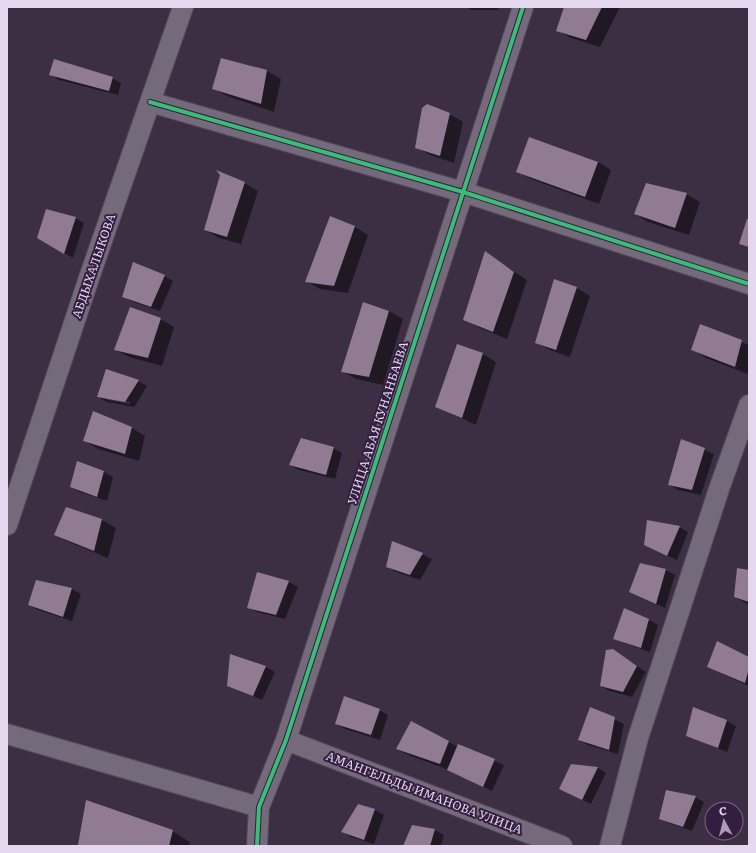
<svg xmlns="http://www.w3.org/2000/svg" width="756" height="853" font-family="Literata,serif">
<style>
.shadow{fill:#0007;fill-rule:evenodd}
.building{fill:#907b92}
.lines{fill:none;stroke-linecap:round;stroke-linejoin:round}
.street-casing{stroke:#554b5d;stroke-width:22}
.street{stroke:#746a7a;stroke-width:20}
.cycleway-casing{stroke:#331d41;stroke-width:6}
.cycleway{stroke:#3abd76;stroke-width:4}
.labels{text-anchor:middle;stroke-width:4;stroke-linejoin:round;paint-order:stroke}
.street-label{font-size:12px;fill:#e5d7ee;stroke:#331d41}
</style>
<rect width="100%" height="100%" fill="#3c2f44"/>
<path class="shadow" d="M466 7H498V10H472Z
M565 7H620L600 47 571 38 557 30Z
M221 59 267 71 281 79 274 112 227 96 213 88Z
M51 75 112 78 121 83 118 95 59 80Z
M449 114 463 122 454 163 430 155 416 147Z
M529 138 598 162 611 170 599 204 531 179 517 171Z
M244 183 258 191 241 244 219 238 205 230Z
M686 194 700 202 689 235 648 222 635 214Z
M75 218 84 223 73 258 38 238Z
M331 218 355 227 368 235 348 293 320 289 306 281Z
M486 253 527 280 507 339 478 327 464 319Z
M164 276 173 281 160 311 133 302 124 297Z
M577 288 590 296 570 357 550 350 536 342Z
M364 304 389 311 403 319 383 385 356 379 342 371Z
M160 319 174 327 162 366 129 357 116 350Z
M700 326 749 345 748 374 706 358 693 350Z
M458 346 483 354 496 362 476 425 436 406Z
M138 381 147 386 134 407 107 402 98 397ZM107 398 130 402V404L107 400Z
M93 412 132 428 145 436 139 461 98 449 85 441Z
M682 440 714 454 701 495 678 490 669 484Z
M333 448 342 453 335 479 299 470 290 465Z
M104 472 113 477 107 501 80 492 71 487Z
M66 508 102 520 116 528 108 558 69 542 55 535Z
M679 527 688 532 677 560 654 550Z
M393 542 432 559 420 580 396 572 387 566Z
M666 570 675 575 665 608 630 592Z
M749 571V605L735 597Z
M257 573 289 582 298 587 285 619 257 612 248 607Z
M37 581 72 589 81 594 72 621 38 610 29 605Z
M649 620 658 625 650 652 624 643 615 638Z
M622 656 646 672 632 697 610 691 601 686Z
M749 658V686L708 667Z
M266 667 275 672 262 700 228 685Z
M591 708 624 724 618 754 588 745 579 740Z
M379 710 388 715 380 740 345 729 336 724Z
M727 721 736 726 727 752 687 735Z
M412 723 458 747V745L504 765 492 791 449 770 411 756 397 749Z
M598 768 606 773 591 804 569 794Z
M695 797 704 802 692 831 669 823 660 818Z
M375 810 384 815 374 844 351 837 342 832Z
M413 826 435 830 444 835 441 846H404Z
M172 831 190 842 189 846H82L79 845Z"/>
<path class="building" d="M564 7H602L586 40 556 31Z
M221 58 267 70 261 104 212 89Z
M54 59 113 77 109 91 49 75Z
M427 104 450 113 440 156 415 148 422 108Z
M529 137 598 162 585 197 516 172Z
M216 170 245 182 227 237 204 230 220 175Z
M646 183 687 193 675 228 634 214Z
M46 209 76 217 64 254 37 238Z
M330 216 355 226 334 286 305 282Z
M747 219H749V247L739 244Z
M485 251 514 272 493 332 463 320Z
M133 262 165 275 151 307 122 297Z
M554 279 577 287 556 350 535 343Z
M363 302 389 311 369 377 341 372Z
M130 307 161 318 148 358 114 350Z
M700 324 742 340 735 367 691 350Z
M457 344 483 353 462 418 435 407Z
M106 369 139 380 125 402 97 397Z
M93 411 132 427 125 454 83 441Z
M301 438 334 447 326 475 289 465Z
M681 439 705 448 692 490 668 485Z
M77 461 104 471 97 497 70 487Z
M66 507 102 519 94 551 54 535Z
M647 520 680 526 667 556 644 545Z
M392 541 423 553 410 575 386 567Z
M640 563 666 569 656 604 629 592Z
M737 568 749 570V602L734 597Z
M257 572 289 581 276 615 247 608Z
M36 580 72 588 63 617 28 605Z
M624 608 649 619 641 648 613 639Z
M717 641 749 657V668L745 683 707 667Z
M613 649 637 666 623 692 600 686 606 650Z
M230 654 266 666 253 696 227 686Z
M344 696 380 709 371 735 335 724Z
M590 707 615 717 609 750 578 740Z
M693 707 727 720 718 748 686 736Z
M411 721 449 741 440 764 396 749Z
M458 744 495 759 483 787 447 770Z
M571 764 598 767 582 800 559 789Z
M666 790 696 796 683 827 659 819Z
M86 800 173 830 169 846 78 845Z
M358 804 375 809 364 840 341 832Z
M412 825 435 829 430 846H403Z"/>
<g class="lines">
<defs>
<path id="street" d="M150 102 463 192 749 284
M7 525 89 278 183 7
M7 734 259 807
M286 740 562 846
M257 846 259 807 286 740 523 7
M610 846 638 738 719 489 749 405"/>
</defs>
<use href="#street" class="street-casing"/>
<use href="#street" class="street"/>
<defs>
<path id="cycleway" d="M150 102 463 192 749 284
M257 846 259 807 286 740 523 7"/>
</defs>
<use href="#cycleway" class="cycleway-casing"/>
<use href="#cycleway" class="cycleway"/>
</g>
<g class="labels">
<g class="street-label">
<text transform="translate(94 266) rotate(-71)" y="4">АБДЫХАЛЫКОВА</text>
<text transform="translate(378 423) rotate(-72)" y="4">УЛИЦА АБАЯ КУНАНБАЕВА</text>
<text transform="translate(424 793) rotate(21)" y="4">АМАНГЕЛЬДЫ ИМАНОВА УЛИЦА</text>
</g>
</g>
<rect width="756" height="853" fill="none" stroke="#e5d7ee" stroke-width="16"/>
<g transform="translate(724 821) rotate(353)"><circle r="19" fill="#331d41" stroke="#7a6786"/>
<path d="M0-3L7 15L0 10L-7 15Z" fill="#aa9cb2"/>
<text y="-6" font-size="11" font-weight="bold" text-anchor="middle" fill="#e5d7ee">С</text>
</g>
</svg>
